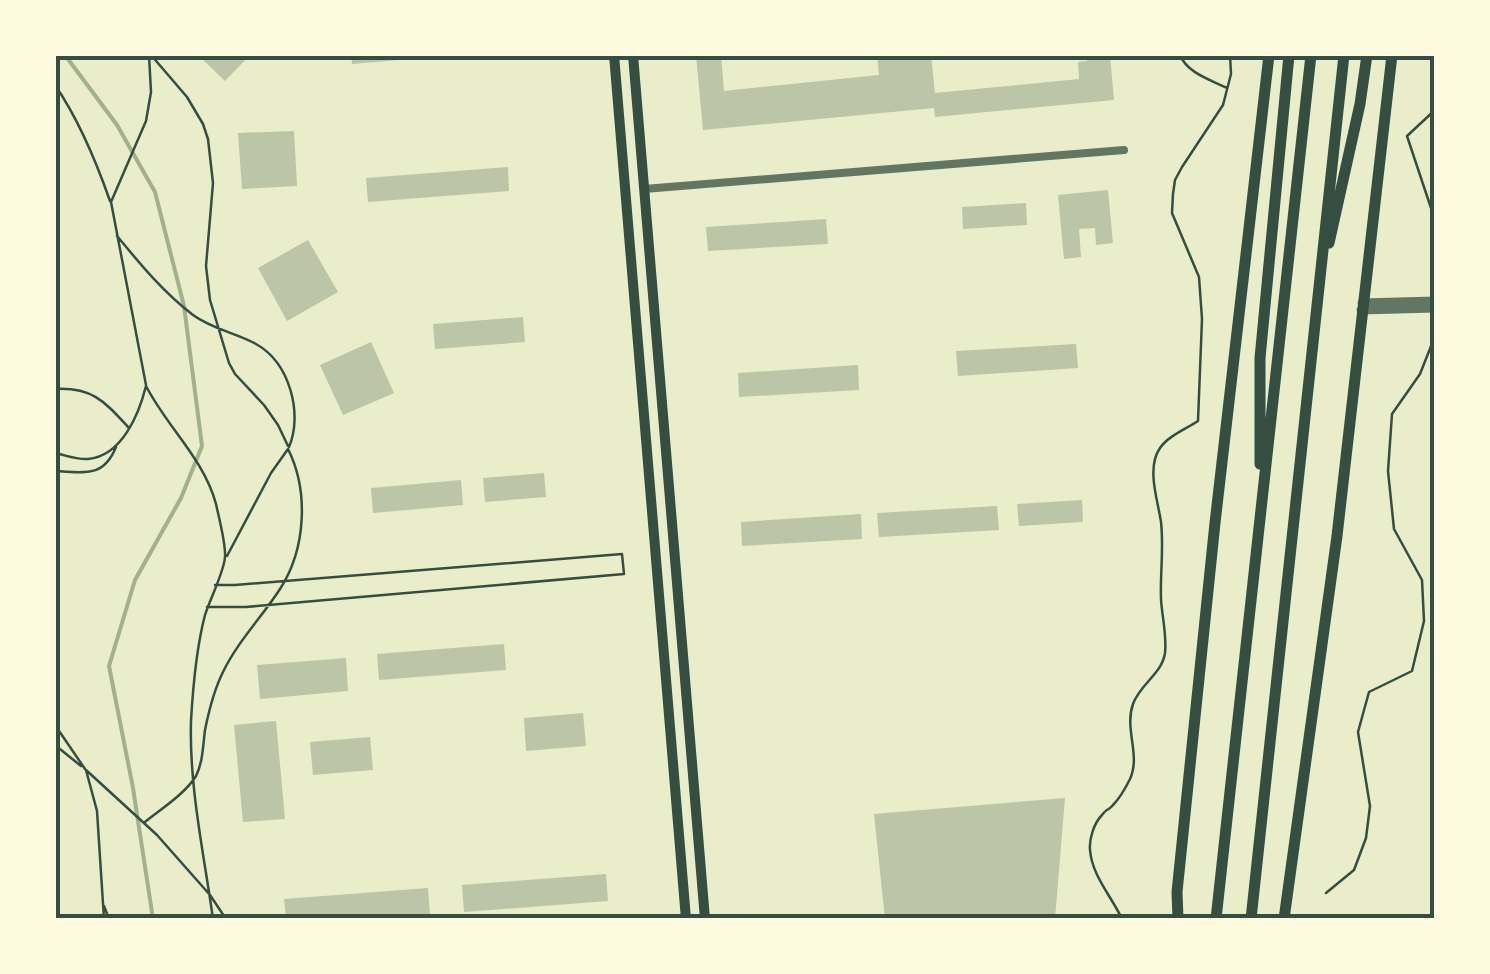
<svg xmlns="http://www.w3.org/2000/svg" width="1490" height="974" font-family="Overpass,sans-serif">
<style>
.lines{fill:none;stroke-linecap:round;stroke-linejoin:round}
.stream{stroke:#a3b18a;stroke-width:4}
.building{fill:#bcc5a7}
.path{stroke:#344e41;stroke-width:2.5}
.minor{stroke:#617663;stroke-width:8}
.tertiary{stroke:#617663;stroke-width:9}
.secondary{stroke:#344e41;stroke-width:10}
.trunk{stroke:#344e41;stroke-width:11}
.neatline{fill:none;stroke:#344e41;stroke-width:4}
</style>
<rect width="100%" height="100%" fill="#e9edc9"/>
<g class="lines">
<path class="stream" d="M65 55 117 125 155 192 184 306 202 446 181 498 135 580 109 666 133 788 153 919"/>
</g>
<path class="building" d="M198 55H250L225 81Z
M351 55H422V58L352 64Z
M696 55H721L724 91 879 75 877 55H931L935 93 1079 79 1078 62 1087 61V55H1110L1114 100 935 117 934 108 703 130Z
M294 131 297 186 242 189 238 133Z
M508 167 509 191 368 202 366 178Z
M1108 190 1113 243 1096 245 1095 228 1079 229 1081 257 1064 259 1058 195Z
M1026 203 1027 225 963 229 962 207Z
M826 219 828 244 708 251 706 227Z
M308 240 338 292 287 321 258 268Z
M523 317 525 342 435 349 433 324Z
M371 342 394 393 343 415 320 365Z
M1076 344 1078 368 958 376 956 351Z
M858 365 859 390 739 397 738 373Z
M544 473 546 497 485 502 483 478Z
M461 480 463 505 373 513 371 488Z
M1082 500 1083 522 1019 526 1017 504Z
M997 506 999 530 879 537 877 513Z
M861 514 862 539 742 546 741 522Z
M504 644 506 670 379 680 377 654Z
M346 658 348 691 260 699 257 665Z
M583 713 586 746 526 751 524 718Z
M276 721 285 819 243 822 234 725Z
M370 737 373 770 313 775 310 742Z
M1065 798 1055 919H885L874 814Z
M606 874 608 901 464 912 462 885Z
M428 888 430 915 378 919H286L284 899Z"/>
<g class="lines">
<path class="path" d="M151 55 187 97 203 124 208 139 213 183 206 266 210 300 229 363 235 374 264 405 278 425 288 446
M1180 55C1187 73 1211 80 1227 88
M55 85C79 120 96 161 110 201
M1435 110 1407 136 1435 220
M117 236C141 265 163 292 193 315 212 329 236 333 256 344 290 363 303 414 289 447
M146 385 111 202 146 121 151 92 149 55
M55 389C93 387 105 402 129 428
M55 453C65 455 77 460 88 459 122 456 139 414 146 386 167 427 204 459 216 504 219 518 226 544 225 557 224 572 210 599 205 615 196 649 193 686 191 721 189 787 204 854 213 919
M55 471C83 472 103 479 116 447
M207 607H246L624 574 622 554 235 585H215
M55 725 85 769
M55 745 81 766
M145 822C161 809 185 794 196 776 203 762 203 745 205 730 209 710 214 690 223 672 238 641 262 617 280 589 306 549 309 491 288 449L271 473 227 556
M1326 893 1354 870 1366 838 1370 806 1358 732 1369 692 1412 671 1424 621 1422 580 1394 529 1388 471 1392 414 1420 374 1435 336
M104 906 109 919
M104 919 97 811 86 770 157 835 210 895 226 919
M1122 919C1112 897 1092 876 1090 850 1089 839 1094 823 1102 815 1109 806 1106 813 1113 805 1120 798 1126 787 1130 779 1141 755 1124 729 1133 704 1140 684 1162 674 1165 653 1167 635 1162 617 1161 599 1160 574 1164 548 1161 522 1158 501 1146 468 1160 448 1168 436 1186 429 1198 421L1202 319 1199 277 1172 213 1173 194 1175 180 1182 167 1223 105 1231 74 1230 55"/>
<path class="minor" d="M644 189 1124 150"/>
<path class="tertiary" d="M1362 303 1435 301
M1361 310 1435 308"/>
<path class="secondary" d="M614 55 686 919
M633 55 705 919"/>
<path class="trunk" d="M1329 243 1360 104 1367 55
M1260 464V358L1289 55
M1178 919 1177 892 1215 523 1269 55
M1216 919 1311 55
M1251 919 1344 55
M1284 919 1337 536 1392 55"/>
</g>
<rect width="1490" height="974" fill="none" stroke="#fefae0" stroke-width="115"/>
<rect x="58" y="58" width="1374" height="858" class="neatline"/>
</svg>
